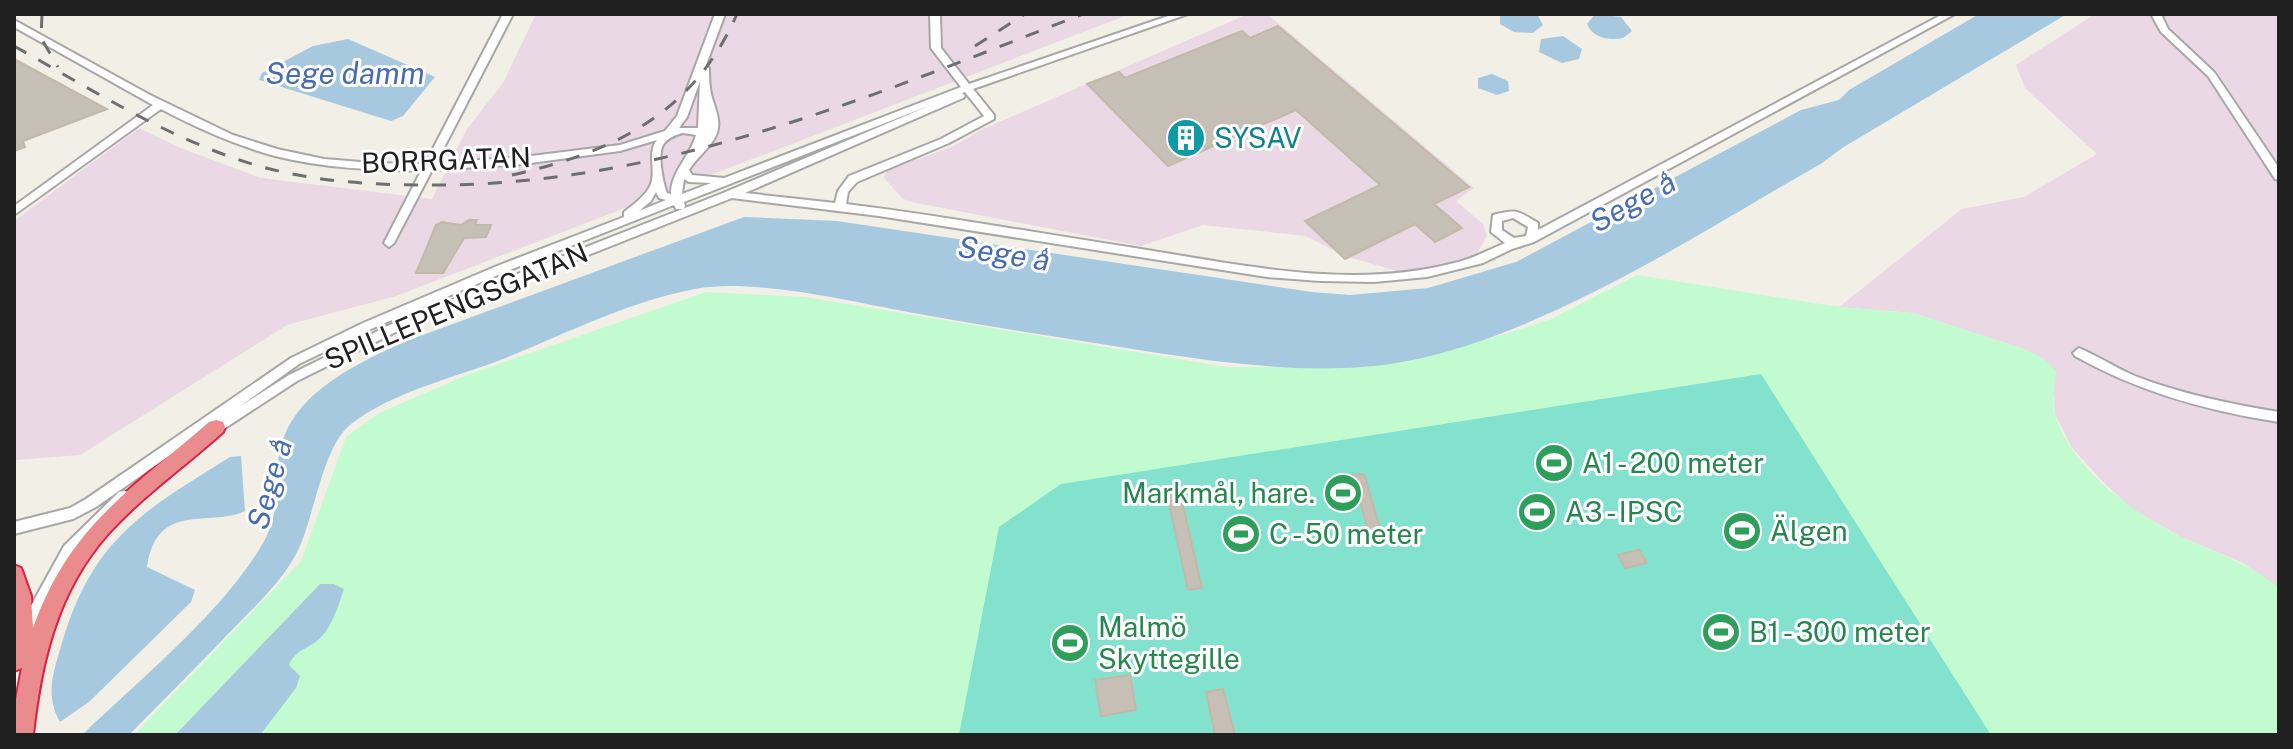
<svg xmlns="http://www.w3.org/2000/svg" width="2293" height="749" font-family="'Public Sans',sans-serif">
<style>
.industrial{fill:#ead8e4}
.park{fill:#c3fbd1}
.pitch{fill:#82e2cd}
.water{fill:#a6c9e0}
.building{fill:#c6bfb5;stroke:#c3b9a8;stroke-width:2}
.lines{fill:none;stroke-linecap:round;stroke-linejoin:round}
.minor-casing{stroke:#a7a7a7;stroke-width:4}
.highway-casing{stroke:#e12143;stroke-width:4}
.minor{fill:#fff;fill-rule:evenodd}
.highway{fill:#ea8c8e;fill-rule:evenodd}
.rail{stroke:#6e6e6e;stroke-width:3;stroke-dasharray:14 14;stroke-linecap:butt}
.labels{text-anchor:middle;stroke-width:6;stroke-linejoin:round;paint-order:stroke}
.culture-label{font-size:28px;fill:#0d838f;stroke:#fff;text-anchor:start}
.street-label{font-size:28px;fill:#202020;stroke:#fff}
.leisure-label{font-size:28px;fill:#27864d;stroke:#fff;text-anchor:start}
.water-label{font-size:30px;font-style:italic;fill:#486cb4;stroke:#fff}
</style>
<rect width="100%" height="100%" fill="#f1efe6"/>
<path class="industrial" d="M536 14H1130L396 296 287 325 80 455 14 460V221L139 128 178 147 261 178 432 199 467 129 503 83Z
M1248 14H1267L1474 188 1456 201 1483 224 1487 236 1477 253 1443 266 1404 273 1345 256 1306 236 1203 225 1141 246 916 203 903 199 884 178 887 170 952 147 981 130Z
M2095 14H2279V588L2243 563 2181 537 2132 509 2105 484 2072 448 2055 414 2054 398 2024 349 1913 313 1839 307 1962 209 2024 197 2097 154 2025 88 2016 65Z"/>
<path class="park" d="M1637 275 1839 307 1913 313 2024 349 2046 360 2056 372C2055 385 2051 402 2055 415 2073 470 2132 512 2181 537 2215 553 2250 563 2279 588V735H134L301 561 346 437 379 413 467 375 706 292 805 297 1226 367H1367L1499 336 1551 319Z"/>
<path class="pitch" d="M1761 374 1991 735H959L999 527 1061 484Z"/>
<path class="water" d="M1500 14H1537L1543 25 1533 33 1514 32 1500 24Z
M1595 14 1621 17 1632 31 1623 38C1609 41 1593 38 1587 24Z
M1979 14H2067L1842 148 1822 163C1692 237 1513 357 1362 367 1294 372 1225 363 1158 353 1074 340 991 327 908 312 849 301 754 278 695 289 630 301 565 334 503 359 454 378 394 391 351 424 323 446 315 513 299 548 285 579 255 606 231 631 198 666 163 700 129 735H82C138 681 213 620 255 556 279 521 275 504 278 464 283 398 349 368 401 343L744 217 837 221 1312 292 1350 295 1428 288 1516 262 1801 110 1839 100 1849 90Z
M1563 36 1582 49 1579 59 1562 63 1539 52 1541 39Z
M348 39 435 77 403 116 391 121 259 80 262 73 313 46Z
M1492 74 1508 81 1509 91 1497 95 1478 88V78Z
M241 456 245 511C209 528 157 500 147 567L195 590 191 602 89 702 60 722C45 696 53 674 61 646 92 540 140 513 230 457Z
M320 584H334L344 589C339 604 333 624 322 636 311 649 296 648 289 665L300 676 296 688 260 735H175Z"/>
<path class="building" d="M1278 26 1469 187 1434 204 1462 228 1435 242 1415 224 1345 259 1305 221 1380 185 1296 110 1168 166 1087 84 1119 72 1125 78 1242 31 1250 38Z
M14 59 107 109 23 141 25 147 14 151Z
M469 220H477L475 225H491L486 237 464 238 443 273H416L436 225 442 222 461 225Z
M1364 474 1383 538 1371 539 1352 475Z
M1180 493 1202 588 1188 590 1167 495Z
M1639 550 1647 563 1625 568 1618 555Z
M1130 675 1136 710 1101 716 1095 680Z
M1223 689 1235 735H1215L1206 692Z"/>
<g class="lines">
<defs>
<path id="minor" d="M503 14H513L436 163 523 157 620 145 665 131 677 116 715 14H725L706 65 709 68C709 75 709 81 710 88 712 106 725 121 714 139 707 151 697 157 689 170L692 175 724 178 961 87 931 48 930 14H940L941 48 969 84 1174 14H1188L973 89 994 115V119L949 143 857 182 848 192 846 204C944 216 1042 234 1141 249 1242 265 1352 290 1454 263 1473 259 1488 250 1505 243L1491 232 1493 215C1517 209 1517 210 1538 223V230L1943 14H1955L1534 242 1512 249 1483 263 1427 277 1374 282 1320 281 1267 277 879 216 732 198 404 328 297 381 216 434H208L206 430 96 507 73 519 14 534V522L70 508 86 499 291 358 363 323 497 266 624 217V212C634 204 646 196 651 184 656 170 647 153 657 140L620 151 523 164 432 170 394 243 389 247 384 243 421 171C372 170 323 168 275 156 235 145 197 128 161 109L14 215V206L153 105 14 27V20L150 95 233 135 277 149 324 159 373 163 423 164H425ZM700 81 698 128H679L687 117ZM965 92 984 116 941 139 849 176 838 191 835 203 745 193 963 98 965 96 962 93ZM931 105 723 193 396 322 289 375 239 407 299 364 371 329 505 272 674 205 676 209H684L685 206 684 202ZM683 133 696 135C690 157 671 171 671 194L667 193C663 183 658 158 662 147 666 138 675 135 683 133ZM684 179 689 182 711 183 682 194ZM656 192 659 198 666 200 639 211 651 201ZM1513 218 1528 227 1526 236 1514 238 1502 230V221Z
M2151 14H2161L2168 29 2214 72 2279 168V180L2275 179 2208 76 2161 32Z
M2079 348C2098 356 2116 368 2135 376 2181 394 2230 404 2279 412V422C2207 411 2139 392 2075 356L2073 353Z
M124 491 129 492 130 496 129 500 74 554 31 632 26 634 21 632 19 628 21 624 64 546 119 492Z"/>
<path id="highway" d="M216 420 223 422 225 427 223 432C184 467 141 497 107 535 57 592 41 662 33 735H14V710L22 668 14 671V565L21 568 31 596 33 628C70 525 131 490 209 422Z"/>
</defs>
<use href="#minor" class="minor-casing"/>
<use href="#highway" class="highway-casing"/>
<use href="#minor" class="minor"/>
<use href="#highway" class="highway"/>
<path class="rail" d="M42 14 41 38 58 67
M14 46C91 89 167 138 252 164 308 181 368 185 426 185 659 187 870 97 1083 14
M975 46 1025 14
M512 175C614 152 693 114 737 14"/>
</g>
<defs>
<symbol id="building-disc" viewBox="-11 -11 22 22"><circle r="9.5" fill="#0f9aa8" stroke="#fff"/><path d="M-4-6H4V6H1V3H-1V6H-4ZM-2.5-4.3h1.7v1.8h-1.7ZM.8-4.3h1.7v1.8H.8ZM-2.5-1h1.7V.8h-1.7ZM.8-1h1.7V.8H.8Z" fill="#fff"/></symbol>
<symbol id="stadium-disc" viewBox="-11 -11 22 22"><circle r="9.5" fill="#2e9e5b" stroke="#fff"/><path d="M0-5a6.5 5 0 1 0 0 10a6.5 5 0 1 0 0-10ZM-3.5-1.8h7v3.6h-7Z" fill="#fff"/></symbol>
</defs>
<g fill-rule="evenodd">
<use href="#building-disc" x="1164" y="116" width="44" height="44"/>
<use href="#stadium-disc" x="1532" y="441" width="44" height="44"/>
<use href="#stadium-disc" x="1321" y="471" width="44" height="44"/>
<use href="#stadium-disc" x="1515" y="490" width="44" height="44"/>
<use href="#stadium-disc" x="1720" y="509" width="44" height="44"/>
<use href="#stadium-disc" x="1219" y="512" width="44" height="44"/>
<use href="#stadium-disc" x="1699" y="610" width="44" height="44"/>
<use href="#stadium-disc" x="1048" y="621" width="44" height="44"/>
</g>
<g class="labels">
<g class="culture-label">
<text x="1214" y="148">SYSAV</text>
</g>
<g class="street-label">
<text transform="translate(446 160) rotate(-2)" y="10">BORRGATAN</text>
<text transform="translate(456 306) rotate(-23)" y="10">SPILLEPENGSGATAN</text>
</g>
<g class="leisure-label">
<text x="1582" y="473">A1 - 200 meter</text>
<text x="1315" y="503" text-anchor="end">Markmål, hare.</text>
<text x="1565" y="522">A3 - IPSC</text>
<text x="1770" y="541">Älgen</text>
<text x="1269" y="544">C - 50 meter</text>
<text x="1098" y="637">Malmö<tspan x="1098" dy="32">Skyttegille</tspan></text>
<text x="1749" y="642">B1 - 300 meter</text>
</g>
<g class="water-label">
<text x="345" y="84">Sege damm</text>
<text transform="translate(1633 202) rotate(-29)" y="10">Sege å</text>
<text transform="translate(1004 254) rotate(9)" y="10">Sege å</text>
<text transform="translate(270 484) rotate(-74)" y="10">Sege å</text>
</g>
</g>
<rect width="2293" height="749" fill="none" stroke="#202020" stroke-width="32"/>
</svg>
